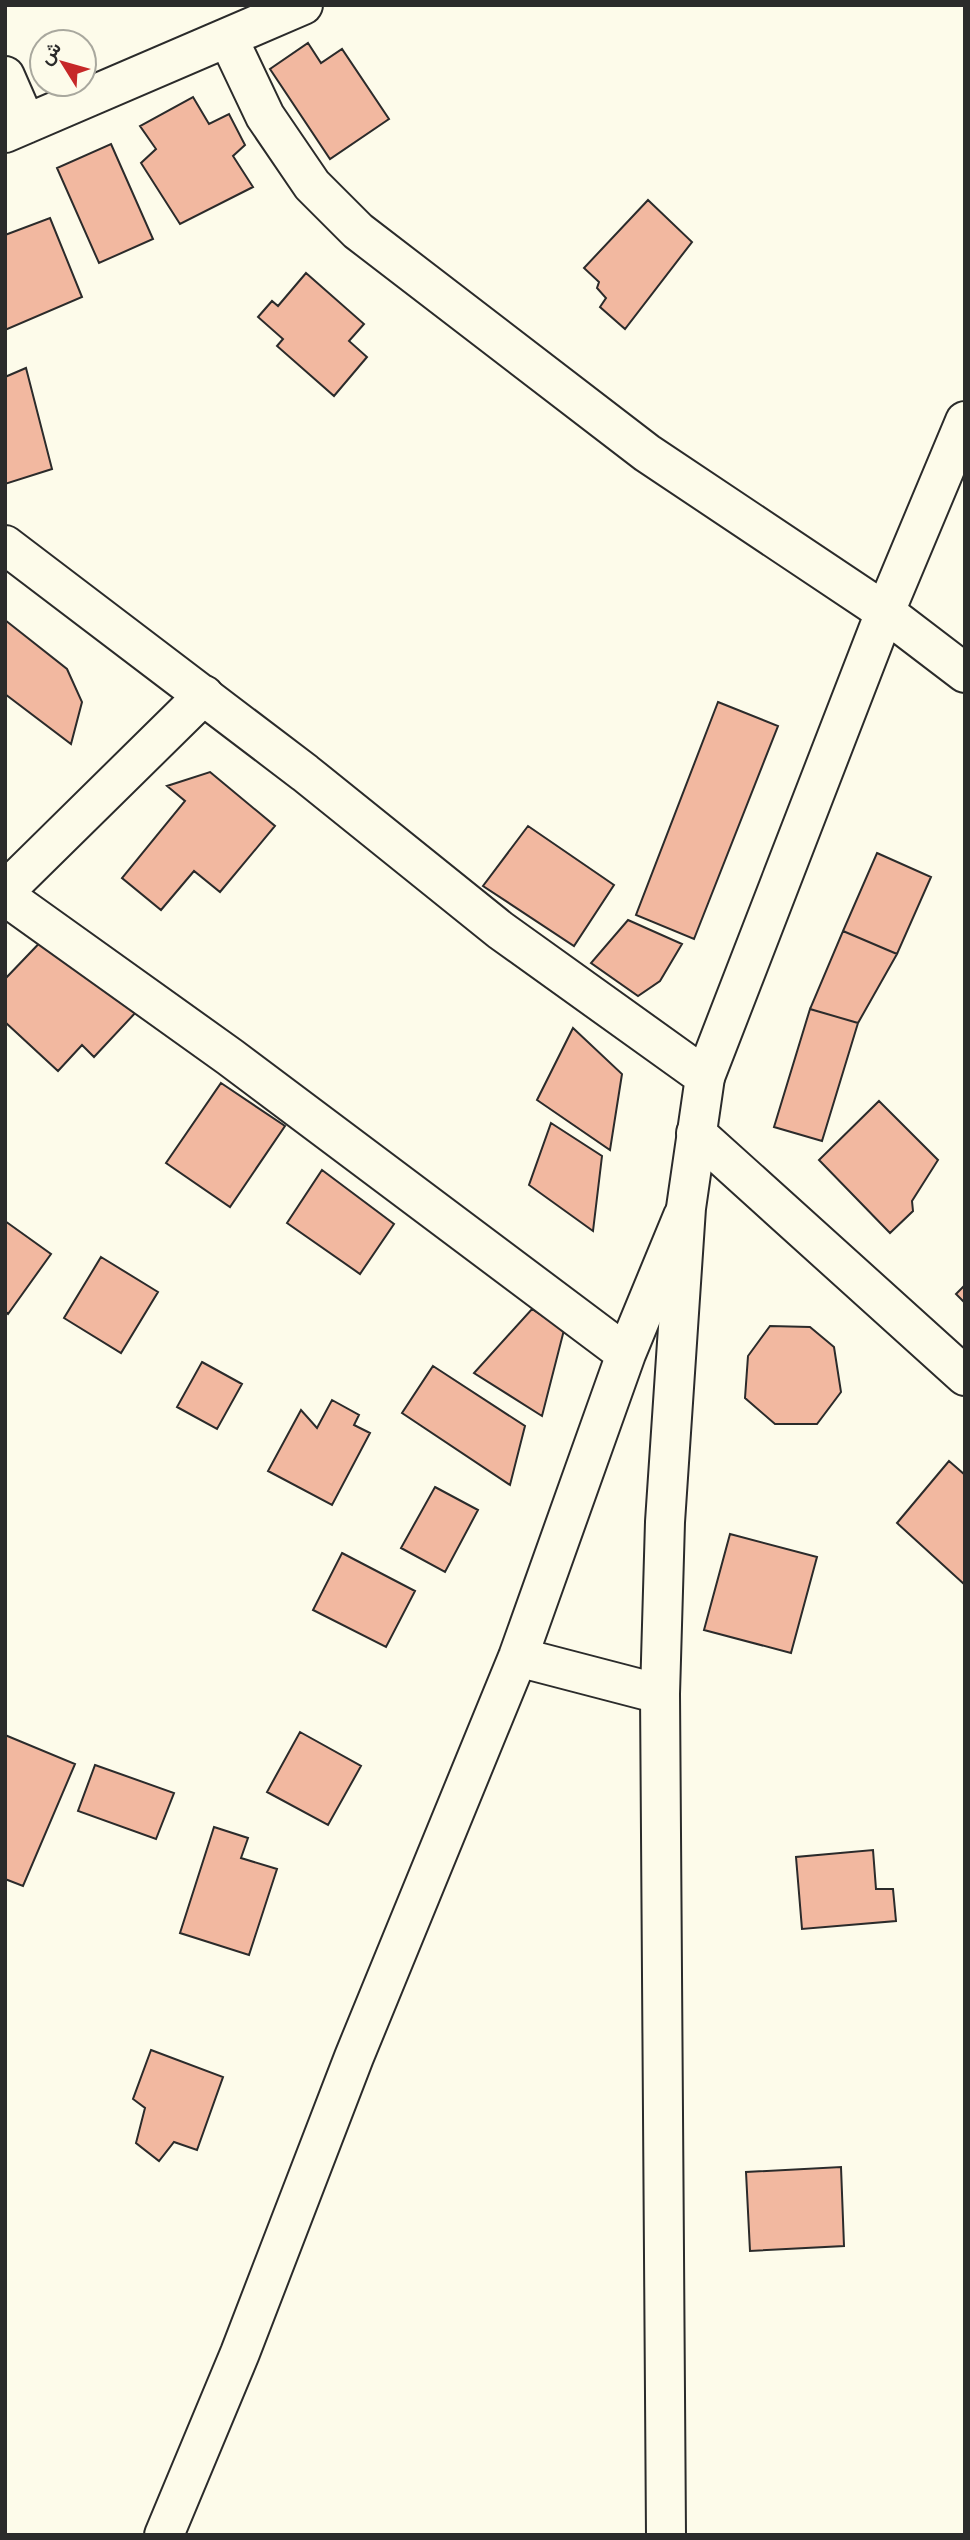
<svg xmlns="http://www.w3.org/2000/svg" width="970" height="2540" font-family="'DM Sans',Vazirmatn,sans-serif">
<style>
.building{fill:#f2b8a0;stroke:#2b2b2b;stroke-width:2}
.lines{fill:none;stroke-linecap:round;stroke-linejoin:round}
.minor-casing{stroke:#2b2b2b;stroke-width:42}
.major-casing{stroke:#2b2b2b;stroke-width:42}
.minor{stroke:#fdfbea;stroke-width:38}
.major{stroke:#fdfbea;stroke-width:38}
</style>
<rect width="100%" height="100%" fill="#fdfbea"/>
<path class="building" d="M308 43 321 63 342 49 389 119 330 159 270 69Z
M193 97 209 124 229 114 245 145 233 156 253 187 180 224 141 163 156 149 140 126Z
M111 144 153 239 99 263 57 168Z
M648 200 692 242 625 329 600 307 606 298 597 288 599 282 584 268Z
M50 218 82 297 5 330V235Z
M306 273 364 324 349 341 367 357 334 396 277 346 283 339 258 317 272 301 278 306Z
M26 368 52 469 5 484V377Z
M5 620 67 669 82 702 71 744 5 694Z
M718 702 778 726 694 939 636 915Z
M210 772 275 826 220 892 194 871 161 910 122 878 185 801 167 786Z
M528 826 614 885 574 946 483 886Z
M877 853 931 877 897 954 843 931Z
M628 920 682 944 660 981 638 996 591 963Z
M51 931 137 1011 94 1057 82 1045 58 1071 5 1022V979Z
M843 931 897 954 858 1023 810 1009Z
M810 1009 858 1023 822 1141 774 1127Z
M573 1028 622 1074 610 1150 537 1100Z
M221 1083 285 1126 230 1207 166 1163Z
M879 1101 938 1160 912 1201 913 1211 890 1233 819 1160Z
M551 1123 602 1156 593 1231 529 1185Z
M322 1170 394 1224 360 1274 287 1223Z
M5 1221 51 1254 8 1314 5 1311Z
M101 1257 158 1292 121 1353 64 1318Z
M965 1285V1303L956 1294Z
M532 1309 564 1330 542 1416 474 1373Z
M770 1326 810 1327 834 1347 841 1392 817 1424H775L745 1398 748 1356Z
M202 1362 242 1384 217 1429 177 1407Z
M433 1366 525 1426 510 1485 402 1413Z
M332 1400 359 1415 354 1425 370 1433 332 1505 268 1471 301 1410 317 1428Z
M949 1461 965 1475V1585L897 1523Z
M435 1487 478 1510 445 1572 401 1548Z
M730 1534 817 1557 791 1653 704 1630Z
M342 1553 415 1591 386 1647 313 1610Z
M300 1732 361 1766 328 1825 267 1792Z
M5 1735 75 1764 23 1886 5 1879Z
M95 1765 174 1793 156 1839 78 1811Z
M214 1827 248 1838 241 1858 277 1869 249 1955 180 1933Z
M873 1850 876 1889H893L896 1921 802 1929 796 1857Z
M151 2050 223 2077 197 2150 174 2142 159 2161 136 2143 145 2108 133 2099Z
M841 2167 844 2246 750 2251 746 2172Z"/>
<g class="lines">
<defs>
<path id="minor" d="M228 38 265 116 312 185 358 231 647 453 885 612 965 673
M5 76 26 124
M5 133 303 5
M5 891 204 695
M5 896 230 1057 626 1354
M705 1077 885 612 965 421
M696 1133 965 1376
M518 1657 660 1694
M164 2535 240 2353 354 2057 518 1657 626 1354 683 1216"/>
<path id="major" d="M5 545 305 773 500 930 705 1077 686 1208 665 1522 660 1694 666 2535"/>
</defs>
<use href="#minor" class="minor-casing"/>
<use href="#major" class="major-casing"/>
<use href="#minor" class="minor"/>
<use href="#major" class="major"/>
</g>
<rect width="970" height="2540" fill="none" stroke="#2b2b2b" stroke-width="14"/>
<g transform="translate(63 63) rotate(307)"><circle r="33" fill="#fdfbea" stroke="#a9a89e" stroke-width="2"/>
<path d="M0-5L12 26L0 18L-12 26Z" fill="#c62828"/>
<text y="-10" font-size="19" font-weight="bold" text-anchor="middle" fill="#2b2b2b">ش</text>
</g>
</svg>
